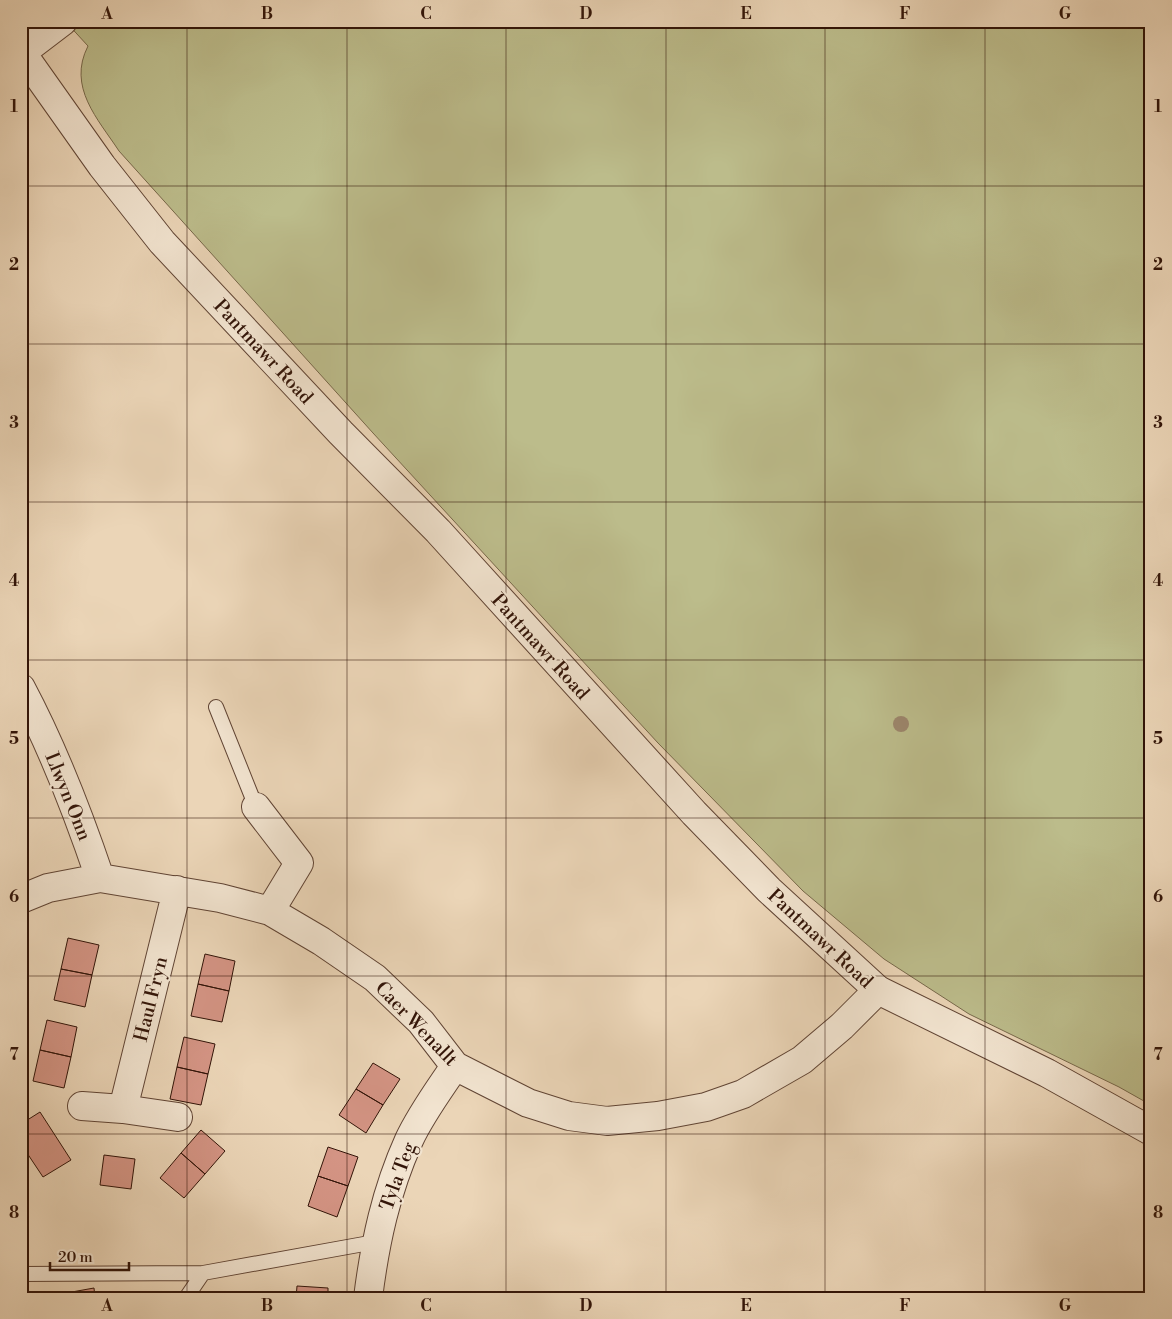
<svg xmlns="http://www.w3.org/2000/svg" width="1172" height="1319" font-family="'Libre Bodoni',serif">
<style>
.green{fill:#bcbc8b;stroke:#77684a}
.building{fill:#d49484;stroke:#321408}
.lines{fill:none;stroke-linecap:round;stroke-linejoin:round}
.service-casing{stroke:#604434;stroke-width:16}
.minor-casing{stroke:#604434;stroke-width:30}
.tertiary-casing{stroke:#604434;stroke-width:30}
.path{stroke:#321408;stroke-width:3;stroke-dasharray:4 2.5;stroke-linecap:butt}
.service{stroke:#f2e4d0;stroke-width:14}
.minor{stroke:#f2e4d0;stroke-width:28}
.tertiary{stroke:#f2e4d0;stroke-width:28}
.tree{fill:#9c866c}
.grid{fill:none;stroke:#321408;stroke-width:1;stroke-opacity:0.55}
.labels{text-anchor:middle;stroke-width:4.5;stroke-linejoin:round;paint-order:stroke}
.street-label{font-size:19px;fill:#321408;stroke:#f2e4d0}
.neatline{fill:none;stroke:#321408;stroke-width:2}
.grid-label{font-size:16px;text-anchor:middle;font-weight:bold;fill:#321408}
</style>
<rect width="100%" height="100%" fill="#ebd5b7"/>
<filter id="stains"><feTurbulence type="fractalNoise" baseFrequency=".004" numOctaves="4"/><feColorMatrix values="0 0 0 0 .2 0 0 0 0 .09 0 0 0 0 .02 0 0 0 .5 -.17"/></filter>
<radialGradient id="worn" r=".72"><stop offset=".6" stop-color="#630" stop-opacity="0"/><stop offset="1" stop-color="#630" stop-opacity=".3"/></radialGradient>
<path class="green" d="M65 21H1151V1105L1119 1087 969 1014 884 959 803 891 658 743 373 433 119 151C98 119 67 87 88 46Z"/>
<path class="building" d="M68 938 99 945 92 975 61 969Z
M205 954 235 961 229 991 198 984Z
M61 969 92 975 85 1007 54 1000Z
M198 984 229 991 222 1022 191 1016Z
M47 1020 77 1027 71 1057 40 1050Z
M184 1037 215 1044 208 1074 177 1067Z
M40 1050 71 1057 64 1088 33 1081Z
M373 1063 400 1079 383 1105 356 1089Z
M177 1067 208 1074 201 1105 170 1099Z
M356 1089 383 1105 366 1133 339 1115Z
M40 1112 71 1160 43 1177 21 1144V1124Z
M201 1130 225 1151 205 1174 181 1153Z
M328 1147 358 1157 348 1186 318 1176Z
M181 1153 205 1174 184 1198 160 1178Z
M104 1155 135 1159 131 1189 100 1185Z
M318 1176 348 1186 337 1217 308 1206Z
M297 1286 328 1288V1298H296Z
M94 1288 95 1298H56L55 1295Z"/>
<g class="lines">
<defs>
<path id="service" d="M216 707 256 807
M21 1274 203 1273 375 1242
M186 1298 203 1273"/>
<path id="minor" d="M21 688C53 748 78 813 100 878
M256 807 299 863 270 911
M21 899 48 888 100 878 220 898 270 911 321 941 375 978 421 1022 455 1066 528 1103 569 1116 607 1121 658 1116 706 1107 743 1094 802 1060 842 1026 878 990
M82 1106 123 1109 178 1117
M123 1109 177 890
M368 1298C375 1242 386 1191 409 1140 421 1114 439 1090 455 1066"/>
<path id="tertiary" d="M21 53 63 21
M22 53 102 166 162 242 341 433 438 531 694 813 769 890 878 990 1047 1073 1151 1131"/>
</defs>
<use href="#service" class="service-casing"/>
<use href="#minor" class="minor-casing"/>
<use href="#tertiary" class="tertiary-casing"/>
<path class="path" d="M21 430 27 438 21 442"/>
<use href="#service" class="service"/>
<use href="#minor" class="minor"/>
<use href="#tertiary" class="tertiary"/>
</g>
<circle class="tree" cx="901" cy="724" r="8"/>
<path class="grid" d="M187 21V1298M347 21V1298M506 21V1298M666 21V1298M825 21V1298M985 21V1298M21 186H1151M21 344H1151M21 502H1151M21 660H1151M21 818H1151M21 976H1151M21 1134H1151"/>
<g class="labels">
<g class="street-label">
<text transform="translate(264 351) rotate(47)" y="7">Pantmawr Road</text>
<text transform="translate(541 646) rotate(48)" y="7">Pantmawr Road</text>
<text transform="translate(69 796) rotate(68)" y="7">Llwyn Onn</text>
<text transform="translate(821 938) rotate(43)" y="7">Pantmawr Road</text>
<text transform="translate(150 999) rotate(-76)" y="7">Haul Fryn</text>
<text transform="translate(417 1023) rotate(46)" y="7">Caer Wenallt</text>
<text transform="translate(397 1176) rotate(-70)" y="7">Tyla Teg</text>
</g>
</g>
<rect width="1172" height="1319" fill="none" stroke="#ebd5b7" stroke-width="55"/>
<path d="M50 1262v8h79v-8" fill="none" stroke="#321408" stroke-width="2.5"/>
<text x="58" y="1262" font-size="15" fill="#321408" stroke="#f2e4d0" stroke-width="4" paint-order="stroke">20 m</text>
<rect x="28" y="28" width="1116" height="1264" class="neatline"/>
<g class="grid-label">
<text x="107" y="19">A</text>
<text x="267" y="19">B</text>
<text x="426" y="19">C</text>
<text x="586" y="19">D</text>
<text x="746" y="19">E</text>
<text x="905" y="19">F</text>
<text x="1065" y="19">G</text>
<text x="14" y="112">1</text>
<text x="1158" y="112">1</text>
<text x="14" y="270">2</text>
<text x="1158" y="270">2</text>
<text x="14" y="428">3</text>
<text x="1158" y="428">3</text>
<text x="14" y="586">4</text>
<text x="1158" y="586">4</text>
<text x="14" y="744">5</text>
<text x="1158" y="744">5</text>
<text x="14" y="902">6</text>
<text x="1158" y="902">6</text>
<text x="14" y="1060">7</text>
<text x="1158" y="1060">7</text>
<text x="14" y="1218">8</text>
<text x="1158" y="1218">8</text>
<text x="107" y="1311">A</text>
<text x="267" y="1311">B</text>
<text x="426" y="1311">C</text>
<text x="586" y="1311">D</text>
<text x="746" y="1311">E</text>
<text x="905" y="1311">F</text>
<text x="1065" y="1311">G</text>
</g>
<rect width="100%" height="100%" filter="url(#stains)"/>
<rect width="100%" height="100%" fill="url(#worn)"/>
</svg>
